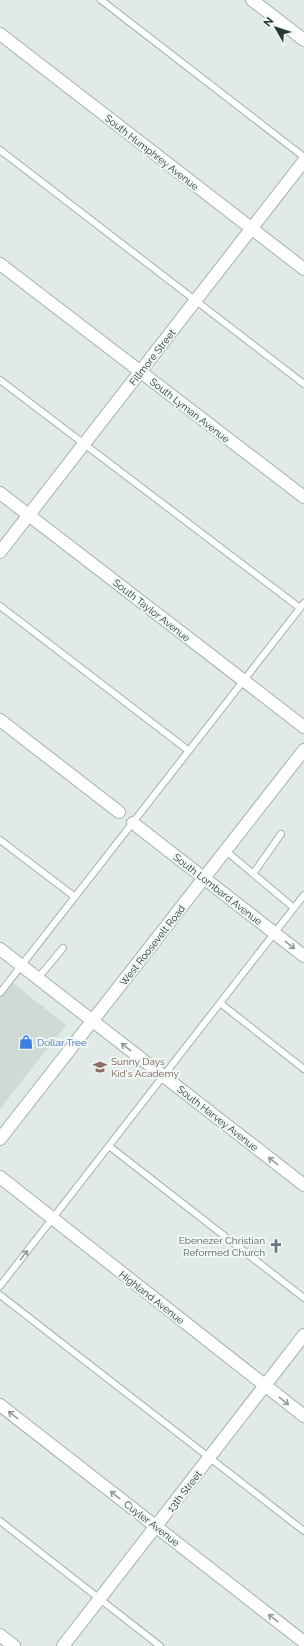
<svg xmlns="http://www.w3.org/2000/svg" width="304" height="1646" font-family="Raleway,sans-serif">
<style>
.built{fill:#cfdad5}
.lines{fill:none;stroke-linecap:round;stroke-linejoin:round}
.lane-casing{stroke:#a4b2ad;stroke-width:8}
.street-casing{stroke:#a4b2ad;stroke-width:14}
.secondary-casing{stroke:#a1b5ad;stroke-width:14}
.lane{stroke:#fff;stroke-width:6}
.street{stroke:#fff;stroke-width:12}
.secondary{stroke:#fff;stroke-width:12}
.oneway{stroke:#919c99}
.labels{text-anchor:middle;stroke-width:4;stroke-linejoin:round;paint-order:stroke}
.street-label{font-size:10px;fill:#233a33;stroke:#f1f7f4}
.shop-label{font-size:10px;fill:#366cbe;stroke:#f1f7f4;text-anchor:start}
.education-label{font-size:10px;fill:#785e54;stroke:#f1f7f4;text-anchor:start}
.worship-label{font-size:10px;fill:#5b616d;stroke:#f1f7f4;text-anchor:end}
</style>
<rect width="100%" height="100%" fill="#e1eae6"/>
<path class="built" d="M13 983 66 1025 0 1109V999Z"/>
<g class="lines">
<defs>
<path id="lane" d="M101 0 304 157
M0 150 304 384
M0 380 300 608
M0 606 189 751
M0 840 75 897
M226 851 294 908
M253 874 281 834
M38 978 63 948
M0 993 304 603
M220 1003 304 1069
M109 1146 304 1298
M0 1286 304 895
M0 1295 304 1531
M0 1521 160 1646"/>
<path id="street" d="M0 34 304 269
M0 264 304 497
M0 493 304 727
M0 552 304 161
M0 720 119 812
M133 823 304 956
M0 949 304 1185
M0 1177 304 1416
M0 1405 304 1642
M63 1646 304 1335"/>
<path id="secondary" d="M252 0 304 40
M0 1139 304 750
M0 1635 14 1646"/>
</defs>
<use href="#lane" class="lane-casing"/>
<use href="#street" class="street-casing"/>
<use href="#secondary" class="secondary-casing"/>
<use href="#lane" class="lane"/>
<use href="#street" class="street"/>
<use href="#secondary" class="secondary"/>
</g>
<defs><path id="oneway-shaft" d="M-6 0H5M1.5-3L5.5 0L1.5 3" fill="none" stroke-width="1.6" stroke-linecap="round" stroke-linejoin="round"/></defs>
<g class="oneway">
<use href="#oneway-shaft" transform="translate(290 945) rotate(38)"/>
<use href="#oneway-shaft" transform="translate(126 1047) rotate(-142)"/>
<use href="#oneway-shaft" transform="translate(273 1161) rotate(-142)"/>
<use href="#oneway-shaft" transform="translate(24 1255) rotate(-52)"/>
<use href="#oneway-shaft" transform="translate(284 1401) rotate(38)"/>
<use href="#oneway-shaft" transform="translate(13 1415) rotate(-142)"/>
<use href="#oneway-shaft" transform="translate(115 1495) rotate(-142)"/>
<use href="#oneway-shaft" transform="translate(273 1618) rotate(-142)"/>
</g>
<defs>
<symbol id="shop-bare" viewBox="-9 -9 18 18"><path d="M-5-2.5h2.3a2.7 3.5 0 0 1 5.4 0H5L5.5 6h-11ZM-1.5-2.5h3a1.5 2.3 0 0 0-3 0Z" fill="#3f7fe0" stroke="#f1f7f4" stroke-width="2.5" paint-order="stroke"/></symbol>
<symbol id="school-bare" viewBox="-9 -9 18 18"><path d="M0-5L7-2L0 1L-7-2ZM-4 1L0 2.5L4 1V4Q0 6-4 4Z" fill="#8d6e63" stroke="#f1f7f4" stroke-width="2.5" paint-order="stroke"/></symbol>
<symbol id="church-bare" viewBox="-9 -9 18 18"><path d="M-1.2-6h2.4v3.5h3.3v2.4h-3.3V6h-2.4V-.1h-3.3v-2.4h3.3Z" fill="#6b7280" stroke="#f1f7f4" stroke-width="2.5" paint-order="stroke"/></symbol>
</defs>
<g fill-rule="evenodd">
<use href="#shop-bare" x="16" y="1032" width="20" height="20"/>
<use href="#school-bare" x="90" y="1057" width="20" height="20"/>
<use href="#church-bare" x="266" y="1236" width="20" height="20"/>
</g>
<g class="labels">
<g class="street-label">
<text transform="translate(152 152) rotate(38)" y="4">South Humphrey Avenue</text>
<text transform="translate(152 357) rotate(-52)" y="4">Fillmore Street</text>
<text transform="translate(190 410) rotate(38)" y="4">South Lyman Avenue</text>
<text transform="translate(152 610) rotate(38)" y="4">South Taylor Avenue</text>
<text transform="translate(218 889) rotate(38)" y="4">South Lombard Avenue</text>
<text transform="translate(152 945) rotate(-52)" y="4">West Roosevelt Road</text>
<text transform="translate(218 1118) rotate(38)" y="4">South Harvey Avenue</text>
<text transform="translate(152 1297) rotate(38)" y="4">Highland Avenue</text>
<text transform="translate(184 1491) rotate(-52)" y="4">13th Street</text>
<text transform="translate(152 1523) rotate(38)" y="4">Cuyler Avenue</text>
</g>
<g class="shop-label">
<text x="37" y="1046">Dollar Tree</text>
</g>
<g class="education-label">
<text x="111" y="1065">Sunny Days<tspan x="111" dy="12">Kid's Academy</tspan></text>
</g>
<g class="worship-label">
<text x="265" y="1244">Ebenezer Christian<tspan x="265" dy="12">Reformed Church</tspan></text>
</g>
</g>
<g transform="translate(276 28) rotate(309)" stroke="#f1f7f4" stroke-width="3" paint-order="stroke">
<path d="M0-3L7 15L0 10L-7 15Z" fill="#233a33"/>
<text y="-6" font-size="11" font-weight="bold" text-anchor="middle" fill="#233a33">N</text>
</g>
</svg>
